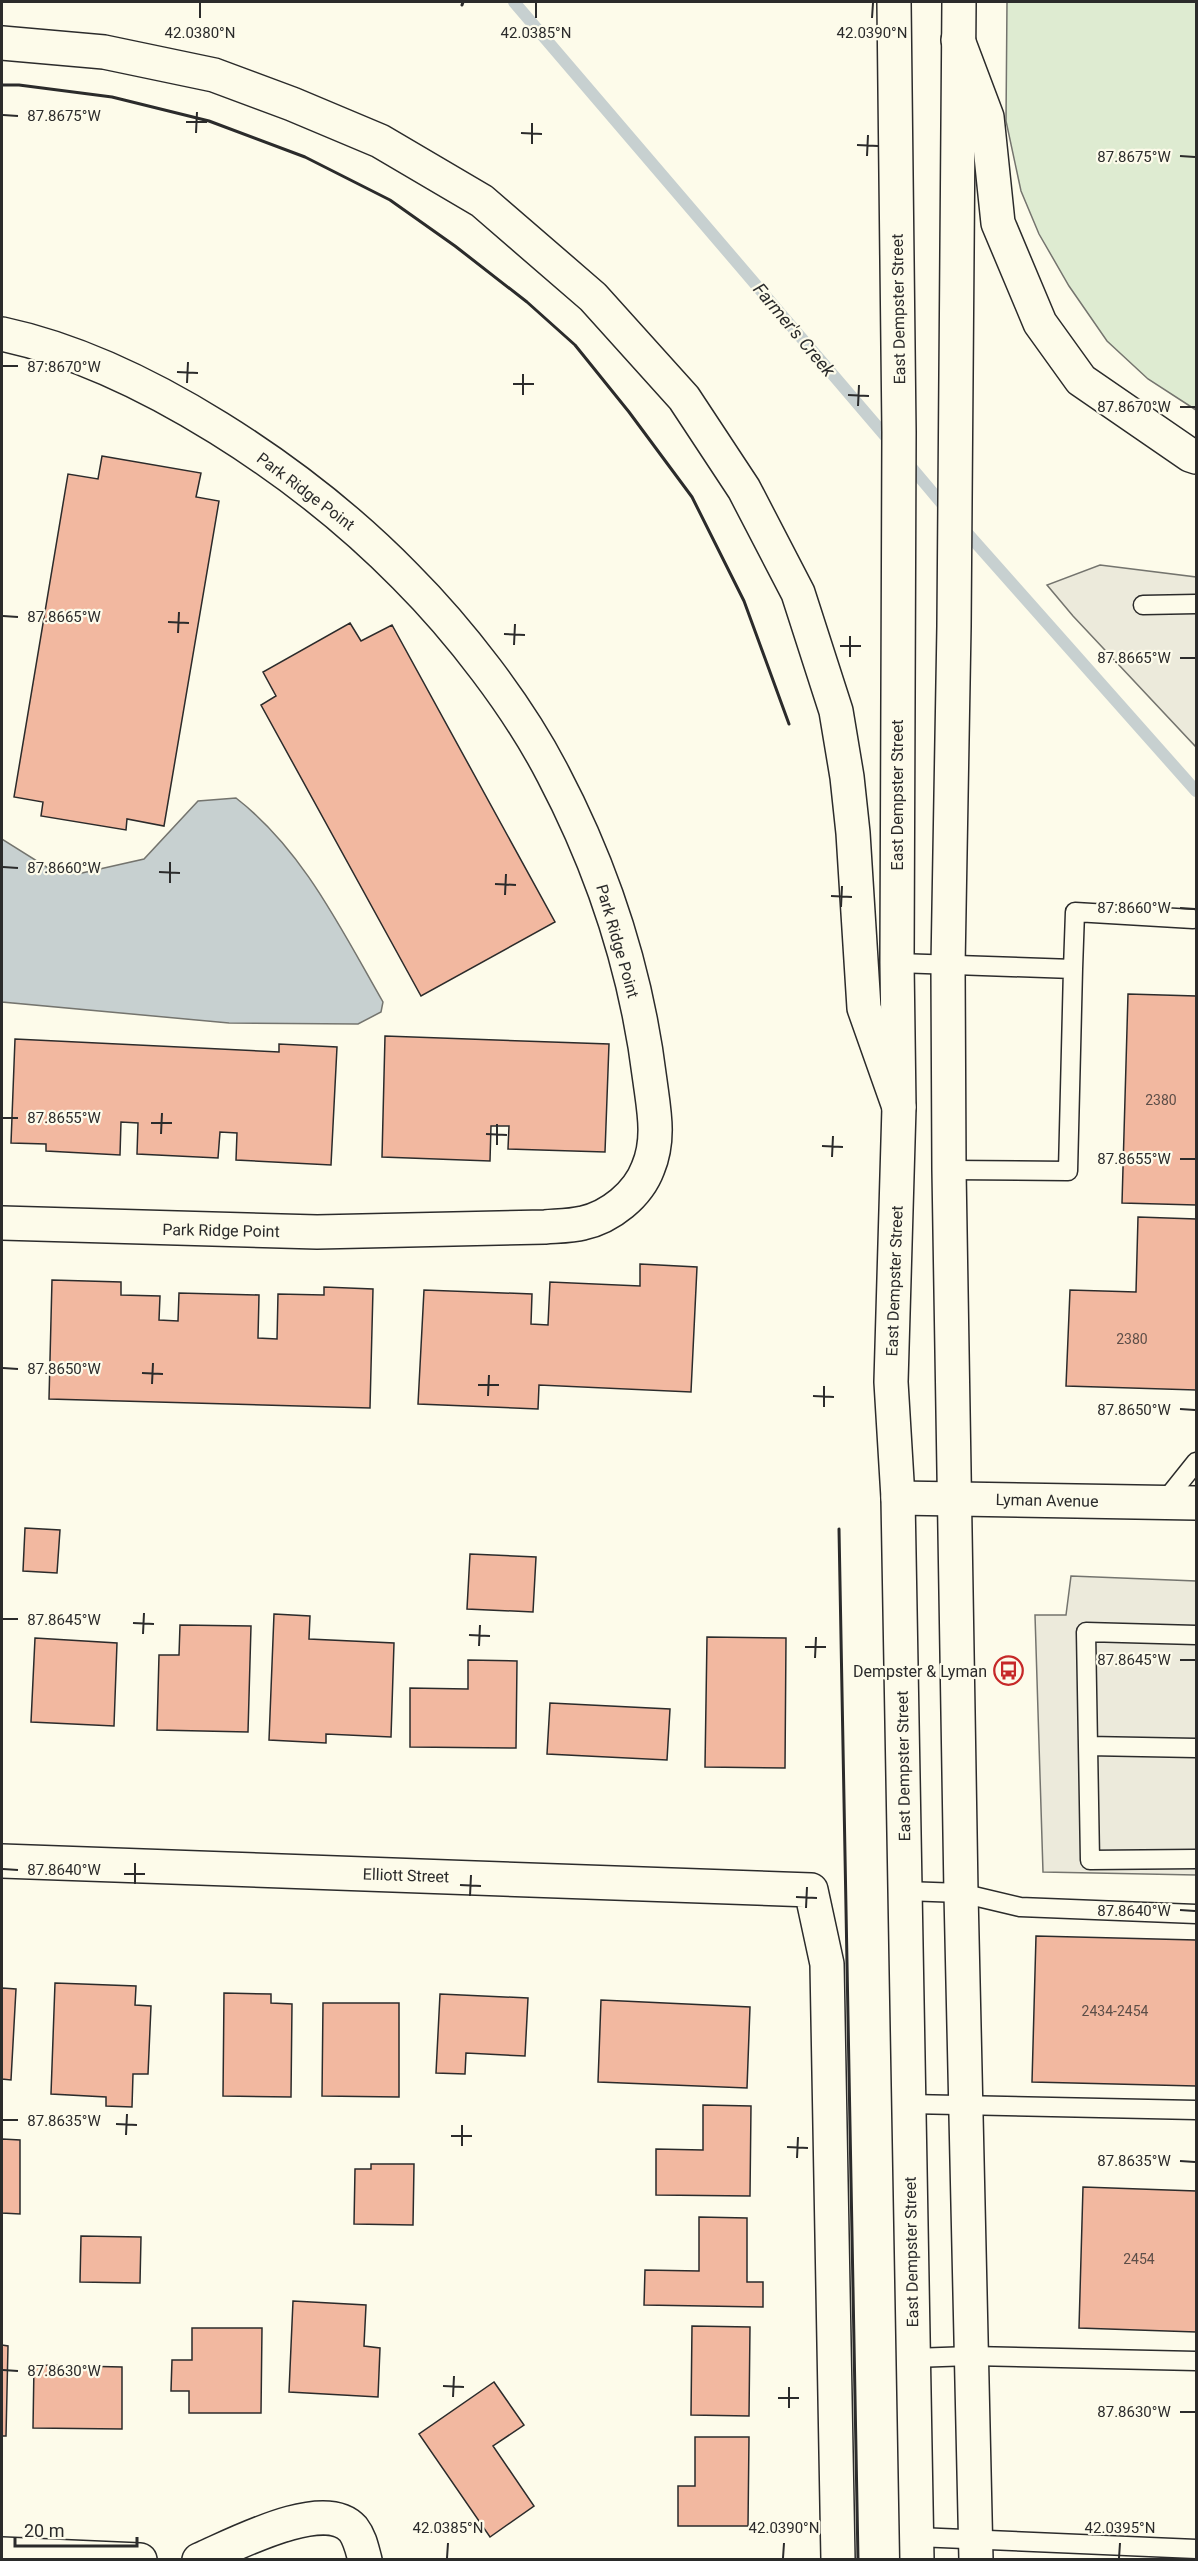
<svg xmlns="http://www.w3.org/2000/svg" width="1198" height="2561" font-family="Roboto,sans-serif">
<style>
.green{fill:#deebd1;stroke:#74746e;stroke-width:1.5}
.parking{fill:#eceadb;stroke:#74746e;stroke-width:1.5}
.water{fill:#c7d0d0;stroke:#74746e;stroke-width:1.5}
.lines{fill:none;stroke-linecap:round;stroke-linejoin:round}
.stream{stroke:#c7d0d0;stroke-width:12}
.building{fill:#f2b8a0;stroke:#2b2b2b;stroke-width:1.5}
.service-casing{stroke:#2b2b2b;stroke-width:21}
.minor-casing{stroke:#2b2b2b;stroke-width:36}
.primary-casing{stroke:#2b2b2b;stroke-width:36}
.motorway-casing{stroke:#2b2b2b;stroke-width:36}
.service{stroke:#fdfbea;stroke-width:18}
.minor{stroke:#fdfbea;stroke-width:33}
.primary{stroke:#fdfbea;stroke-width:33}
.motorway{stroke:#fdfbea;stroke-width:33}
.wall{stroke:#2b2b2b;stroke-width:3}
.ticks{fill:none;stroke:#2b2b2b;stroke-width:2}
.labels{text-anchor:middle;stroke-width:4.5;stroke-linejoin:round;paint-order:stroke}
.number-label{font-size:14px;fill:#5d4e48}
.street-label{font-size:16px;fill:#2b2b2b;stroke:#fdfbea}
.poi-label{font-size:16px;fill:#2b2b2b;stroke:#fdfbea;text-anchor:end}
.water-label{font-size:18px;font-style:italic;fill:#2b2b2b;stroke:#fdfbea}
.ticks-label{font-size:15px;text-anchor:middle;fill:#2b2b2b;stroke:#fdfbea;stroke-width:4.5;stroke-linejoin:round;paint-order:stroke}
</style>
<rect width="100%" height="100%" fill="#fdfbea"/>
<path class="green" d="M1007 2H1196V410L1148 379 1107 341 1069 286 1039 234 1021 191 1006 121Z"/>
<path class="parking" d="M1100 565 1196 577V747L1073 616 1047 585Z
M1071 1576 1196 1581V1875L1043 1872 1035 1615H1066Z"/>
<path class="water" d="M236 798C303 850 341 929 383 1002L381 1012 358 1024 229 1023 2 1002V839L48 868 82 873 144 859 198 801Z"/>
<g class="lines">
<path class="stream" d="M514 2 893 445
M906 461 949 512
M960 525 1196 791"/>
</g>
<path class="building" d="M102 456 201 473 196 497 219 501 164 826 127 819 126 830 41 816 43 802 14 797 68 474 98 479Z
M350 623 361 641 392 625 555 922 421 996 261 705 276 696 263 672Z
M1128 994 1196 996V1205L1122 1203Z
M385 1036 609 1044 605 1152 508 1149 509 1126H491L490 1161 382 1157Z
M15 1039 279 1052V1044L337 1047 331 1165 236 1160 237 1133 220 1132 218 1158 137 1154 138 1123 121 1122 120 1155 46 1151V1144L11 1143Z
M1138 1217 1196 1219V1390L1066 1386 1070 1290 1136 1292Z
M640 1264 697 1267 691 1392 539 1385 538 1409 418 1404 424 1290 532 1294 531 1324 548 1325 550 1282 640 1286Z
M52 1280 121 1282V1295L160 1296 159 1320 178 1321 179 1293 259 1295 258 1338 277 1339 278 1294 324 1295V1287L373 1289 370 1408 49 1399Z
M25 1528 60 1530 57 1573 23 1571Z
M470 1554 536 1557 533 1612 467 1609Z
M274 1614 310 1616 309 1639 394 1643 391 1737 326 1734V1743L269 1740Z
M180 1625 251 1626 248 1732 157 1730 159 1655H179Z
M707 1637 786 1638 785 1768 705 1767Z
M35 1638 117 1643 114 1726 31 1722Z
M468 1660 517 1661 516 1748 410 1747V1688L468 1689Z
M550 1703 670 1709 667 1760 547 1754Z
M1036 1936 1196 1940V2086L1032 2082Z
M55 1983 136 1986 135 2005 151 2006 148 2074H133L132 2107 106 2106V2097L51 2094Z
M2 1988 16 1989 11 2080 2 2079Z
M224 1993 271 1994V2003L292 2004 291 2097 223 2096Z
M440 1994 528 1998 525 2056 466 2053 465 2074 436 2073Z
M601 2000 750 2007 747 2088 598 2082Z
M323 2003H399V2097L322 2096Z
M703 2105 751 2106 750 2196 656 2195V2149L703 2150Z
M2 2139 20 2140V2214L2 2213Z
M371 2164H414L413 2225 354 2224 355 2169H371Z
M1083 2187 1196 2191V2332L1079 2328Z
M699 2217 747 2218V2282H763V2307L644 2305 645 2270 699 2271Z
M81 2236 141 2237 140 2283 80 2282Z
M293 2301 366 2305 364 2346 380 2348 378 2397 289 2392Z
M692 2326 750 2327 749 2416 691 2415Z
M192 2328H262L261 2413H189V2391H171L172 2360H192Z
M2 2345 8 2346 6 2436H2Z
M34 2365 122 2367V2429L33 2428Z
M494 2382 524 2425 493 2446 534 2506 490 2537 419 2434Z
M695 2437H749L748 2526H678V2486H695Z"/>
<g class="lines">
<defs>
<path id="service" d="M1143 605 1196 604
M897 963 1073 969 1068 1171 949 1170
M1073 969 1075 912 1193 919
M1164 1502 1196 1462
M1196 1635 1086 1632 1090 1860 1196 1859
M1088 1746 1196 1748
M905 1891 961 1893 1020 1907 1196 1914
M909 2104 1196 2110
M913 2358 971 2356 1196 2361
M917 2537 1196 2549"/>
<path id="minor" d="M2 334C142 364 305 474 405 576 459 630 518 706 553 774 603 869 637 974 650 1081 654 1111 660 1139 648 1168 638 1195 610 1217 583 1223 571 1226 557 1226 545 1227L317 1232 2 1223
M898 1498 1196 1503
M2 1861 811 1890 827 1964 838 2560
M2 2554 140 2560
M199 2560C232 2546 324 2496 353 2529 360 2538 362 2549 365 2560"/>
<path id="primary" d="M894 2 899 432 897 963 899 1107 891 1382 898 1498 917 2560
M959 2 954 626 948 966 949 1170 961 1893 976 2560"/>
<path id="motorway" d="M958 40 987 117 998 223 1040 323 1081 380 1190 455 1196 457
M2 43 104 52 214 75 292 104 380 141 482 201 593 297 684 398 744 489 798 593 836 711 847 777 853 833 864 1008 899 1107"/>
</defs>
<use href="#service" class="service-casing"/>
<use href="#minor" class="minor-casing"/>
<use href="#primary" class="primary-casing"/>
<use href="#motorway" class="motorway-casing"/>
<use href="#service" class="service"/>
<use href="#minor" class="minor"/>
<use href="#primary" class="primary"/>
<use href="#motorway" class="motorway"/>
<path class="wall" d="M462 5 463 2
M2 85H19L112 97 209 121 305 157 390 200 455 246 527 302 575 345 629 412 692 497 744 601 789 724
M839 1529 858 2560"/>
</g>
<path class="ticks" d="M200 18V3M536 18V3M872 18 873 3M3 115 18 116M186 122H207M196 133 197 112M521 133 542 134M532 144V123M857 145 878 146M867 156 868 135M1180 156 1195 157M3 366H18M177 372 198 373M187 383 188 362M513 384H534M523 395V374M848 395 869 396M858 406 859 385M1180 407H1195M3 616 18 617M168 622 189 623M178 633 179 612M504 634 525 635M514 645 515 624M840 646H861M850 657V636M1180 658H1195M3 867 18 868M159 872 180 873M170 883V862M495 884 516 885M505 895 506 874M831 896 852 897M841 907 842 886M1180 908 1195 909M3 1118H18M151 1123H172M161 1134 162 1113M486 1134 507 1135M497 1145V1124M822 1146 843 1147M832 1157 833 1136M1180 1159H1195M3 1368 18 1369M142 1373 163 1374M152 1384 153 1363M478 1385H499M488 1396 489 1375M813 1396 834 1397M824 1407V1386M1180 1409 1195 1410M3 1619H18M133 1623 154 1624M143 1634 144 1613M469 1635 490 1636M479 1646 480 1625M805 1647H826M815 1658 816 1637M1180 1660H1195M3 1869 18 1870M124 1874H145M135 1884V1863M460 1885 481 1886M470 1896 471 1875M796 1897 817 1898M806 1908 807 1887M1180 1910 1195 1911M3 2120H18M116 2124 137 2125M126 2135 127 2114M451 2136H472M462 2146V2125M787 2147 808 2148M797 2158 798 2137M1180 2161 1195 2162M3 2370 18 2371M443 2386 464 2387M453 2397 454 2376M778 2398H799M789 2408V2387M1180 2412H1195M447 2558 448 2543M783 2558 784 2543M1119 2558 1120 2543"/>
<defs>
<symbol id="bus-ring" viewBox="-11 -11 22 22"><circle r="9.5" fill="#fdfbea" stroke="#c62828" stroke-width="1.5"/><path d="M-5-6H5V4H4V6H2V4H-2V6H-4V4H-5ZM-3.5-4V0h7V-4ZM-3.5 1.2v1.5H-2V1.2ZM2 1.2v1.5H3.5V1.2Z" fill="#c62828"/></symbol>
</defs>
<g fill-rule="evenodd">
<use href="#bus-ring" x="992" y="1654" width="33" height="33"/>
</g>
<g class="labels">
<g class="number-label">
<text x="1161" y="1105">2380</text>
<text x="1132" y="1344">2380</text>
<text x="1115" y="2016">2434-2454</text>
<text x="1139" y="2264">2454</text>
</g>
<g class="street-label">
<text transform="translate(898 309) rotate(-91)" y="6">East Dempster Street</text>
<text transform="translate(306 491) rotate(37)" y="6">Park Ridge Point</text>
<text transform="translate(897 795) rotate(-90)" y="6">East Dempster Street</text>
<text transform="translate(618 941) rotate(74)" y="6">Park Ridge Point</text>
<text transform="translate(221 1230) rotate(1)" y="6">Park Ridge Point</text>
<text transform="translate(894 1281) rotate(-88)" y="6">East Dempster Street</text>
<text transform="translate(1047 1500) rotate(1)" y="6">Lyman Avenue</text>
<text transform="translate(903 1766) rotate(-91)" y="6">East Dempster Street</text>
<text transform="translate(406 1875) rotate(2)" y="6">Elliott Street</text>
<text transform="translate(911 2252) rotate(-91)" y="6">East Dempster Street</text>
</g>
<g class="poi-label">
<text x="987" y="1677">Dempster &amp; Lyman</text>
</g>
<g class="water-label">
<text transform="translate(794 330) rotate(50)" y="6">Farmer's Creek</text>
</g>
</g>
<g class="ticks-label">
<text x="200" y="38">42.0380°N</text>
<text x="536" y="38">42.0385°N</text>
<text x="872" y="38">42.0390°N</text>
<text x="64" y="121">87.8675°W</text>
<text x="1134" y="162">87.8675°W</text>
<text x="64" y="372">87.8670°W</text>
<text x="1134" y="412">87.8670°W</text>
<text x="64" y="622">87.8665°W</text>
<text x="1134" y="663">87.8665°W</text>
<text x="64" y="873">87.8660°W</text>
<text x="1134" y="913">87.8660°W</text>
<text x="64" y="1123">87.8655°W</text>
<text x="1134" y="1164">87.8655°W</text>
<text x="64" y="1374">87.8650°W</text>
<text x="1134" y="1415">87.8650°W</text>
<text x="64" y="1625">87.8645°W</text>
<text x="1134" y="1665">87.8645°W</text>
<text x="64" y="1875">87.8640°W</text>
<text x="1134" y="1916">87.8640°W</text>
<text x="64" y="2126">87.8635°W</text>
<text x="1134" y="2166">87.8635°W</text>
<text x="64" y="2376">87.8630°W</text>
<text x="1134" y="2417">87.8630°W</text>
<text x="448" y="2533">42.0385°N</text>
<text x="784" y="2533">42.0390°N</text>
<text x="1120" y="2533">42.0395°N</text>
</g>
<rect width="1198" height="2561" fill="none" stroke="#2b2b2b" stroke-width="6"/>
<path d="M15 2537v9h122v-9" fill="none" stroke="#2b2b2b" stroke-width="3"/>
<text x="24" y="2537" font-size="18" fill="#2b2b2b" stroke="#fdfbea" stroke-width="4.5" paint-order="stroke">20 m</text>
</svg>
